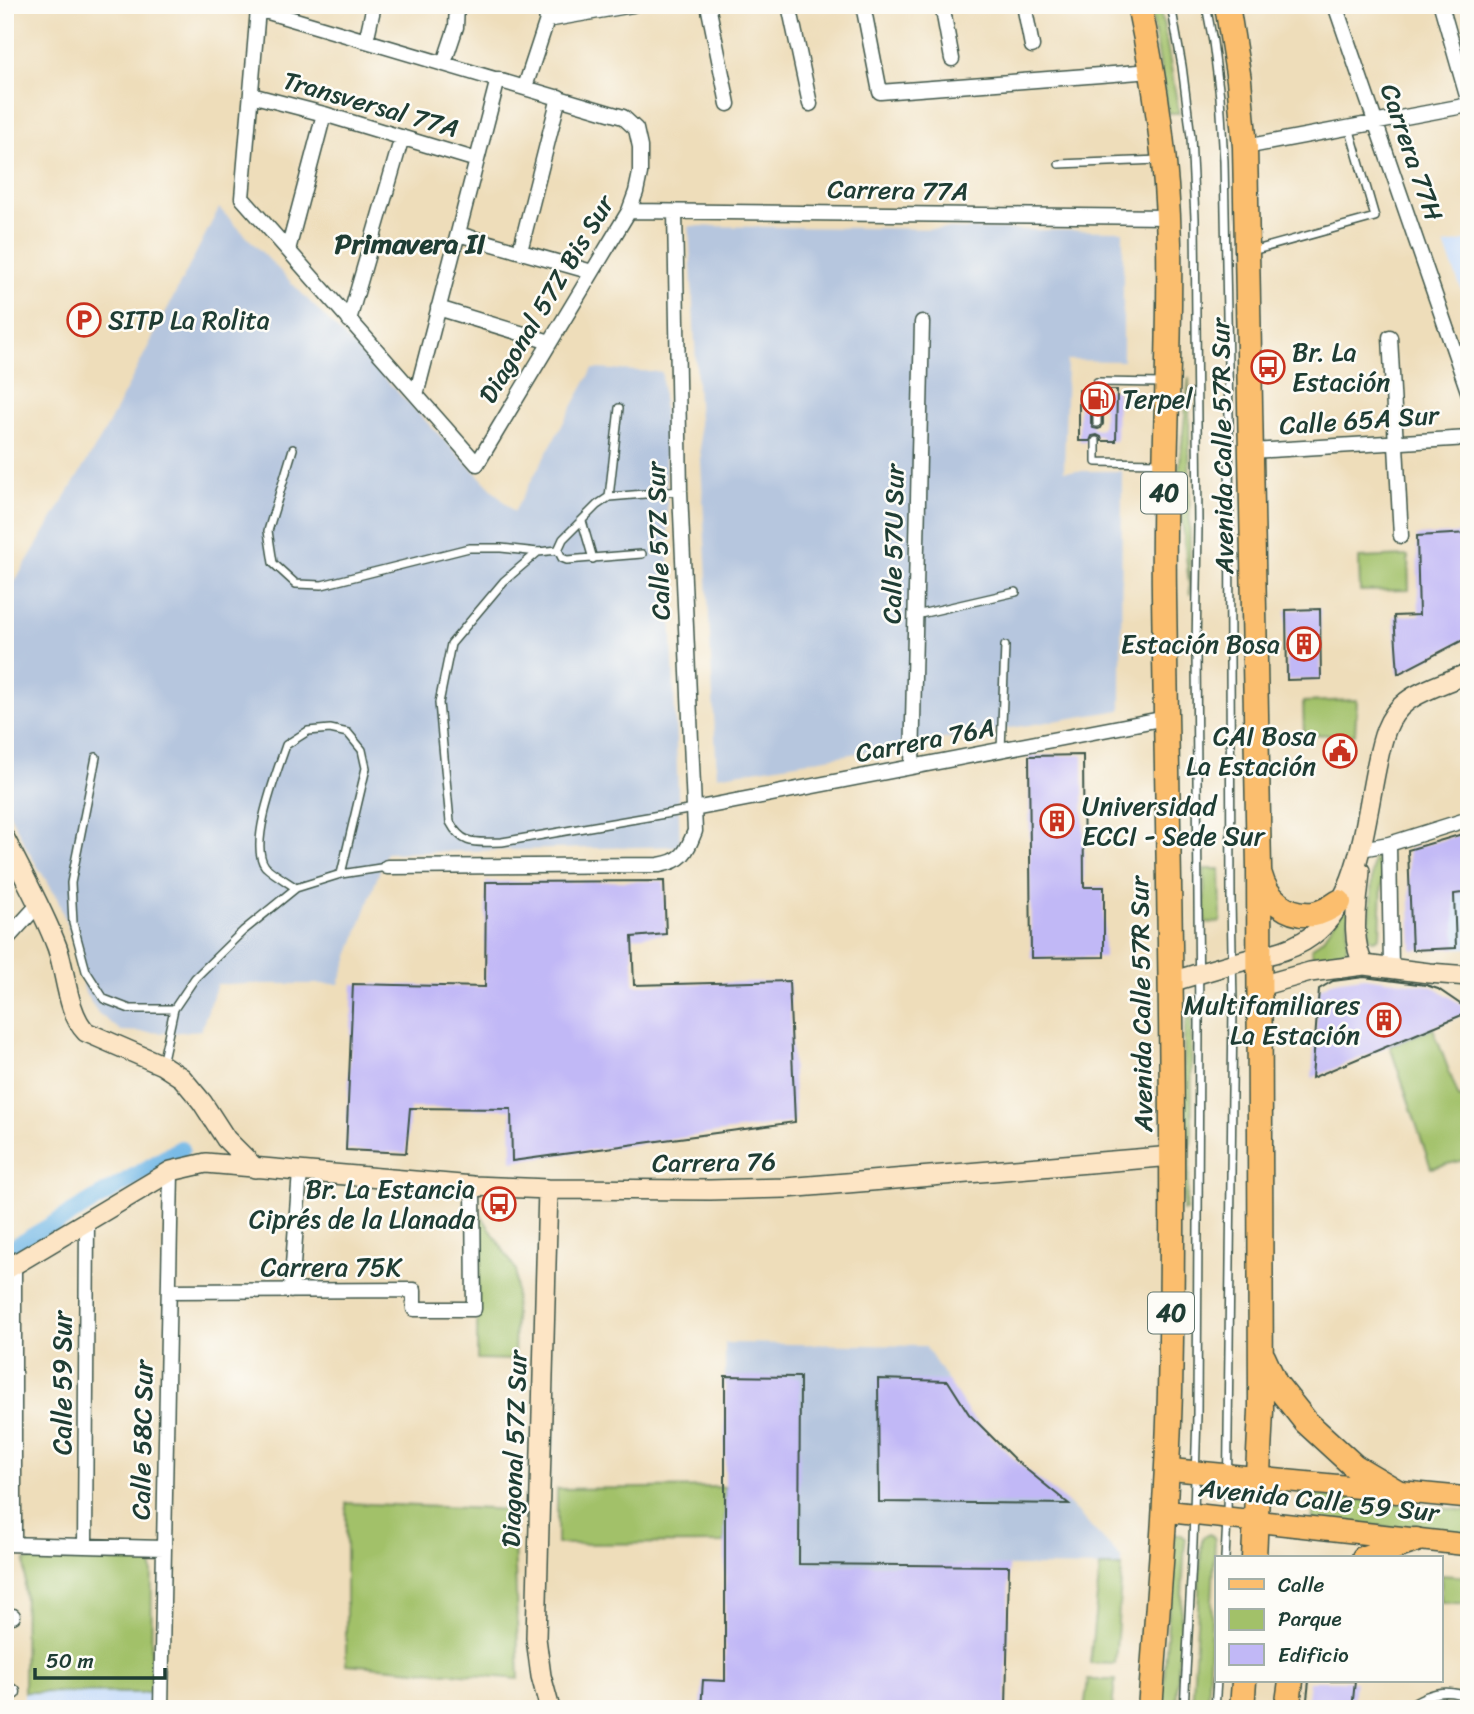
<svg xmlns="http://www.w3.org/2000/svg" width="1474" height="1714" font-family="Sriracha,sans-serif">
<style>
.built{fill:#c8ddf9}
.industrial{fill:#b6c6de}
.green{fill:#a2c169;stroke:#607f4e;stroke-width:2}
.lines{fill:none;stroke-linecap:round;stroke-linejoin:round}
.canal{stroke:#6db5e5;stroke-width:18}
.building{fill:#c1b8f6;fill-rule:evenodd}
.lane-casing{stroke:#3e5548;stroke-width:10}
.street-casing{stroke:#3e5548;stroke-width:17}
.secondary-casing{stroke:#3e5548;stroke-width:22}
.primary-casing{stroke:#3e5548;stroke-width:24}
.highway-casing{stroke:#3e5548;stroke-width:27}
.lane{stroke:#fff;stroke-width:7}
.street{stroke:#fff;stroke-width:14}
.secondary{stroke:#fde5c5;stroke-width:19}
.primary{stroke:#fbbe6e;stroke-width:21}
.highway{stroke:#fbbe6e;stroke-width:24}
.labels{text-anchor:middle;stroke-width:5;stroke-linejoin:round;paint-order:stroke}
.shield{fill:#fdfcf7;stroke:#62766e;stroke-width:2}
.shield-label{font-size:24px;font-weight:bold;fill:#1f3d34}
.street-label{font-size:26px;fill:#1f3d34;stroke:#fdfcf7}
.poi-label{font-size:26px;fill:#1f3d34;stroke:#fdfcf7;text-anchor:start}
.neighbourhood-label{font-size:28px;font-weight:bold;fill:#1f3d34;stroke:#fdfcf7}
</style>
<rect width="100%" height="100%" fill="#fdfcf7"/>
<filter id="ink" filterUnits="userSpaceOnUse"><feTurbulence type="fractalNoise" baseFrequency=".0143" numOctaves="2"/><feDisplacementMap in="SourceGraphic" scale="14" xChannelSelector="R" yChannelSelector="G"/><feConvolveMatrix kernelMatrix="1 2 1 2 8 2 1 2 1" color-interpolation-filters="sRGB"/></filter>
<filter id="wash" filterUnits="userSpaceOnUse"><feTurbulence type="fractalNoise" baseFrequency=".00686" numOctaves="4" result="noise"/><feDisplacementMap in="SourceGraphic" scale="28" xChannelSelector="R" yChannelSelector="G"/><feGaussianBlur stdDeviation="1.57" result="paint"/><feColorMatrix in="noise" values="0 0 0 0 0 0 0 0 0 0 0 0 0 0 0 0 0 1.4 0 .05"/><feComposite in="paint" operator="in"/></filter>
<g filter="url(#wash)">
<rect width="100%" height="100%" fill="#eeddba"/>
<path class="built" d="M1469 240V309L1444 245Z
M1469 892V948H1456L1454 894Z
M24 1692 151 1693V1709H24Z"/>
<path class="industrial" d="M219 208 514 512 593 369 662 372 680 846 386 853 339 984H217L201 1030 170 1033 121 1031 98 1013 85 993 73 941 57 898 28 851 5 804V598L105 431Z
M689 226 1123 231V361L1067 360 1064 471H1122L1121 710 717 776Z
M725 1343 925 1346 969 1414 1016 1461 1069 1504 1121 1558 1122 1567 725 1563Z"/>
<path class="green" d="M1150 5H1160L1179 113H1168Z
M1189 378 1190 595 1178 481Z
M1408 556 1409 590 1360 591 1359 558Z
M1357 700 1355 734 1304 735 1303 702Z
M1373 859H1383L1380 936 1377 939 1372 940 1369 936Z
M1204 869H1220L1221 922 1205 923Z
M1350 901 1346 955 1315 961 1311 949 1323 938Z
M1191 1010 1192 1131 1186 1211H1183L1184 1039 1186 1022Z
M1433 1028 1459 1098 1469 1096V1159L1431 1168 1390 1046Z
M478 1210 516 1270 514 1360 477 1359Z
M725 1487V1543L557 1544V1489Z
M1316 1495 1469 1511V1534L1312 1521Z
M346 1503 513 1510 519 1679 346 1664Z
M1178 1534 1182 1535 1185 1539 1176 1709H1162L1174 1535Z
M1209 1534 1213 1536 1215 1540 1207 1709H1192L1202 1539 1205 1536Z
M25 1560 152 1561 151 1693 24 1692Z
M1100 1567H1122L1115 1664 1090 1663Z
M1441 1575 1469 1577V1604L1441 1602Z
M1088 1680H1115L1112 1709H1084Z"/>
<g class="lines">
<path class="canal" d="M5 1253 181 1149"/>
</g>
<g id="blocks">
<path class="building" d="M1079 390H1091L1092 394 1096 396 1101 395 1103 390H1117L1116 441H1102L1101 437 1097 435 1092 436 1090 441H1079ZM1095 402 1101 403 1103 408V424L1101 428 1098 429 1093 428 1091 423V407Z
M1469 533V637L1398 674 1394 616 1419 615 1417 536Z
M1320 609 1321 679 1287 680 1286 610Z
M1348 741 1349 760H1332V742Z
M1083 755 1084 887H1104V957L1031 958 1029 756Z
M1469 832V892L1454 894 1456 948 1412 950 1408 850Z
M664 881 666 934 632 937 634 985 789 981 795 1122 512 1161 511 1109 410 1108 406 1153 346 1150 353 984 485 987 486 882Z
M1364 977 1426 985 1438 989 1469 1010V1012L1312 1078 1319 989 1333 981Z
M725 1376 800 1377 799 1564 1009 1566 1006 1709H701L703 1680 725 1681Z
M878 1379 948 1381 969 1414 1016 1461 1069 1504 879 1502Z
M1309 1681H1355L1352 1709H1306Z"/>
</g>
</g>
<g filter="url(#ink)">
<use href="#blocks" fill-opacity="0" stroke="#3e5548" stroke-width="2"/>
<g class="lines">
<defs>
<path id="lane" d="M1171 5 1182 66 1191 137 1195 218 1198 526 1196 651 1199 1024 1197 1415 1193 1543 1184 1709
M1206 5 1213 42 1220 97 1224 161 1229 417 1231 899 1233 1005 1227 1519 1225 1558
M1059 164 1159 160
M1252 251 1375 217 1349 127
M1097 390V382L1163 383
M1097 423V408
M1096 441V462L1162 463
M293 449 268 531 273 563 296 584 322 585 469 548H501L538 552 558 550
M609 497 619 408
M582 521 593 559
M538 552 504 581 451 644 439 703 450 822C463 847 477 842 502 842L694 809
M642 554 567 560 562 558 558 550 563 539 597 505 609 497 680 491
M916 615 1016 592
M1001 750 1005 646
M96 757 71 883 73 923 86 971 104 999 130 1009H174
M296 888C289 883 269 871 265 866 248 844 278 770 286 745L308 731 330 729 348 733 362 750 366 768 341 874
M162 1064 174 1009 195 978 243 931 296 888 341 874 387 867
M1215 1709 1217 1680
M1404 1709C1423 1695 1446 1686 1469 1698"/>
<path id="street" d="M708 5 728 104
M789 5 810 104
M863 5 880 92 1152 71
M942 5 952 59
M1024 5 1032 46
M1335 5 1469 394
M1441 5 1469 103
M258 9 623 117 636 129 640 147V173L636 192 629 211 477 464 242 198Z
M547 20 633 5
M366 41 374 5
M444 63 456 27 457 5
M525 87 547 20 544 5
M251 95 324 114 477 160
M1245 147 1469 105
M629 211 1167 217
M458 234 592 272
M288 250 324 114
M520 251 559 97
M438 308 550 342
M349 320 402 137
M1390 337 1401 536
M416 395 498 79
M1252 451 1469 438
M912 767 922 322
M694 809 1166 718
M1389 844 1391 967
M1361 849 1389 844 1469 819
M387 867 659 865C683 861 686 853 695 831L680 491 675 212
M5 941 38 905
M169 1291 414 1290V1309H474L473 1186
M291 1291 300 1172
M5 1544 164 1548
M14 1544V1264
M85 1546 87 1220
M5 1616H13
M5 1692H13
M161 1709 171 1171"/>
<path id="secondary" d="M5 839C23 875 43 910 57 947 66 972 67 1013 86 1032L162 1065 182 1078 202 1102 226 1139 255 1168
M1360 871C1358 900 1349 939 1364 965
M1171 982C1200 973 1229 964 1258 957 1275 953 1289 950 1304 941 1359 908 1364 826 1376 769 1381 745 1385 718 1406 702 1419 691 1452 680 1469 673
M1260 986 1310 972 1364 965 1429 973 1469 976
M548 1189 536 1638 541 1676 550 1709
M5 1270 171 1171 206 1163 473 1186 548 1189 710 1190 786 1188 1173 1156"/>
<path id="primary" d="M1166 1469 1469 1498
M1164 1511 1469 1545"/>
<path id="highway" d="M1139 5C1156 84 1167 163 1169 243 1171 360 1162 477 1164 595 1168 861 1176 1126 1170 1392 1167 1498 1158 1604 1150 1709
M1227 5 1239 80 1245 147 1259 868 1261 1411 1254 1558
M1260 875C1266 899 1288 917 1314 914 1324 912 1332 907 1339 902
M1263 1357 1275 1383 1306 1422 1354 1466 1396 1491
M1364 1558 1416 1540
M1242 1709 1244 1681
M1287 1709 1291 1681"/>
</defs>
<use href="#lane" class="lane-casing"/>
<use href="#street" class="street-casing"/>
<use href="#secondary" class="secondary-casing"/>
<use href="#primary" class="primary-casing"/>
<use href="#highway" class="highway-casing"/>
<use href="#lane" class="lane"/>
<use href="#street" class="street"/>
<use href="#secondary" class="secondary"/>
<use href="#primary" class="primary"/>
<use href="#highway" class="highway"/>
</g>
</g>
<defs>
<symbol id="parking-ring" viewBox="-11 -11 22 22"><circle r="9.5" fill="#fdfcf7" stroke="#c8321e" stroke-width="1.5"/><path d="M-3.5-5.5H1a3.5 3.5 0 0 1 0 7H-1V5.5H-3.5ZM-1-3.4V-.6H.8a1.4 1.4 0 0 0 0-2.8Z" fill="#c8321e"/></symbol>
<symbol id="bus-ring" viewBox="-11 -11 22 22"><circle r="9.5" fill="#fdfcf7" stroke="#c8321e" stroke-width="1.5"/><path d="M-5-6H5V4H4V6H2V4H-2V6H-4V4H-5ZM-3.5-4V0h7V-4ZM-3.5 1.2v1.5H-2V1.2ZM2 1.2v1.5H3.5V1.2Z" fill="#c8321e"/></symbol>
<symbol id="fuel-ring" viewBox="-11 -11 22 22"><circle r="9.5" fill="#fdfcf7" stroke="#c8321e" stroke-width="1.5"/><path d="M-5.5-6h7V0h2V4h1.3V-2.5L3-4.5l.8-.8L6-3V5H2.5V1h-1V6h-7ZM-4.2-4.7v3.2H.2V-4.7Z" fill="#c8321e"/></symbol>
<symbol id="building-ring" viewBox="-11 -11 22 22"><circle r="9.5" fill="#fdfcf7" stroke="#c8321e" stroke-width="1.5"/><path d="M-4-6H4V6H1V3H-1V6H-4ZM-2.5-4.3h1.7v1.8h-1.7ZM.8-4.3h1.7v1.8H.8ZM-2.5-1h1.7V.8h-1.7ZM.8-1h1.7V.8H.8Z" fill="#c8321e"/></symbol>
<symbol id="civic-ring" viewBox="-11 -11 22 22"><circle r="9.5" fill="#fdfcf7" stroke="#c8321e" stroke-width="1.5"/><path d="M-.6-6.5H3V-4.5H.6V-3L4-1V1h2V6H-6V1h2V-1L-.6-3ZM-1.2 2.5V6h2.4V2.5Z" fill="#c8321e"/></symbol>
</defs>
<g fill-rule="evenodd">
<use href="#parking-ring" x="65" y="301" width="38" height="38"/>
<use href="#bus-ring" x="1249" y="348" width="38" height="38"/>
<use href="#fuel-ring" x="1079" y="380" width="38" height="38"/>
<use href="#building-ring" x="1285" y="625" width="38" height="38"/>
<use href="#civic-ring" x="1321" y="732" width="38" height="38"/>
<use href="#building-ring" x="1038" y="802" width="38" height="38"/>
<use href="#building-ring" x="1365" y="1001" width="38" height="38"/>
<use href="#bus-ring" x="480" y="1185" width="38" height="38"/>
</g>
<g class="labels">
<g class="shield">
<rect x="1141" y="472.5" width="46" height="41" rx="5"/>
<rect x="1148" y="1292.5" width="46" height="41" rx="5"/>
</g>
<g class="shield-label">
<text x="1164" y="501">40</text>
<text x="1171" y="1321">40</text>
</g>
<g class="street-label">
<text transform="translate(371 104) rotate(16)" y="9">Transversal 77A</text>
<text transform="translate(1412 152) rotate(71)" y="9">Carrera 77H</text>
<text transform="translate(898 190) rotate(1)" y="9">Carrera 77A</text>
<text transform="translate(546 299) rotate(-59)" y="9">Diagonal 57Z Bis Sur</text>
<text transform="translate(1359 420) rotate(-4)" y="9">Calle 65A Sur</text>
<text transform="translate(1222 446) rotate(-91)" y="9">Avenida Calle 57R Sur</text>
<text transform="translate(658 541) rotate(-92)" y="9">Calle 57Z Sur</text>
<text transform="translate(893 544) rotate(-89)" y="9">Calle 57U Sur</text>
<text transform="translate(925 740) rotate(-11)" y="9">Carrera 76A</text>
<text transform="translate(1141 1004) rotate(-91)" y="9">Avenida Calle 57R Sur</text>
<text transform="translate(714 1162) rotate(-1)" y="9">Carrera 76</text>
<text x="331" y="1276">Carrera 75K</text>
<text transform="translate(62 1383) rotate(-90)" y="9">Calle 59 Sur</text>
<text transform="translate(142 1440) rotate(-89)" y="9">Calle 58C Sur</text>
<text transform="translate(514 1449) rotate(-88)" y="9">Diagonal 57Z Sur</text>
<text transform="translate(1319 1500) rotate(6)" y="9">Avenida Calle 59 Sur</text>
</g>
<g class="poi-label">
<text x="108" y="329">SITP La Rolita</text>
<text x="1292" y="361">Br. La<tspan x="1292" dy="30">Estación</tspan></text>
<text x="1122" y="408">Terpel</text>
<text x="1280" y="653" text-anchor="end">Estación Bosa</text>
<text x="1316" y="745" text-anchor="end">CAI Bosa<tspan x="1316" dy="30">La Estación</tspan></text>
<text x="1082" y="815">Universidad<tspan x="1082" dy="30">ECCI - Sede Sur</tspan></text>
<text x="1360" y="1014" text-anchor="end">Multifamiliares<tspan x="1360" dy="30">La Estación</tspan></text>
<text x="475" y="1198" text-anchor="end">Br. La Estancia<tspan x="475" dy="30">Ciprés de la Llanada</tspan></text>
</g>
<g class="neighbourhood-label">
<text x="410" y="253">Primavera II</text>
</g>
</g>
<rect width="1474" height="1714" fill="none" stroke="#fdfcf7" stroke-width="28"/>
<rect x="1215" y="1556" width="228" height="126" fill="#fdfcf7" stroke="#a4b0a9" stroke-width="2"/>
<rect x="1229" y="1579" width="35" height="10" fill="#fbbe6e" stroke="#a4b0a9" stroke-width="2"/>
<text x="1278" y="1592" font-size="21" fill="#1f3d34">Calle</text>
<rect x="1229" y="1609" width="35" height="21" fill="#a2c169" stroke="#a4b0a9" stroke-width="2"/>
<text x="1278" y="1626" font-size="21" fill="#1f3d34">Parque</text>
<rect x="1229" y="1644" width="35" height="21" fill="#c1b8f6" stroke="#a4b0a9" stroke-width="2"/>
<text x="1278" y="1662" font-size="21" fill="#1f3d34">Edificio</text>
<path d="M35 1668v10h130v-10" fill="none" stroke="#1f3d34" stroke-width="3.5"/>
<text x="46" y="1668" font-size="21" fill="#1f3d34" stroke="#fdfcf7" stroke-width="5" paint-order="stroke">50 m</text>
</svg>
